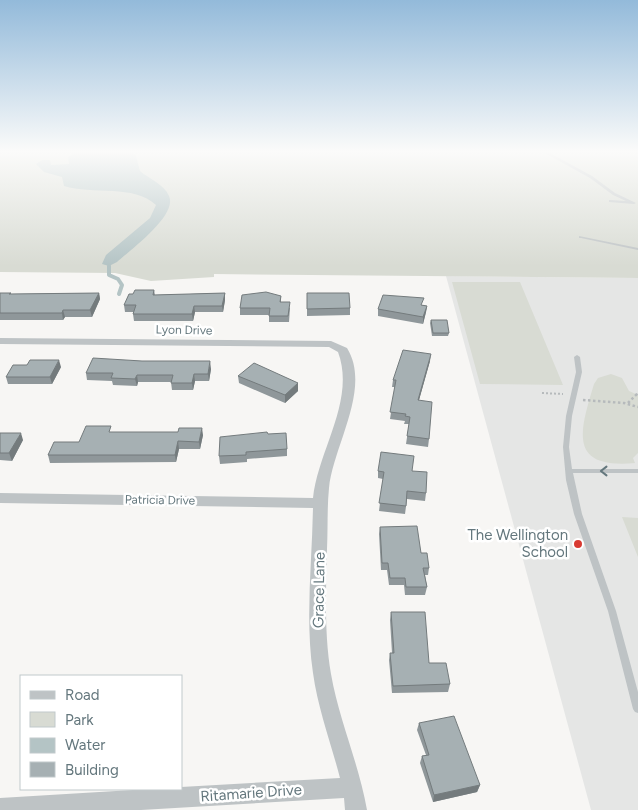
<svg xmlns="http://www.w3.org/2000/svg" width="638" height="810" font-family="Figtree,sans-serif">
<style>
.built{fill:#e5e6e5}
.green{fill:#d8dbd3}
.water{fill:#b4c4c5}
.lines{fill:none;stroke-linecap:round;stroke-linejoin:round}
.stream{stroke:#b4c4c5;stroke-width:4}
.path-far1{stroke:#b6babc;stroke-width:2;stroke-dasharray:2 2;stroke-linecap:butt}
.path{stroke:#b6babc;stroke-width:2.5;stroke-dasharray:2.5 2.5;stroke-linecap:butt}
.service{fill:#bec3c5;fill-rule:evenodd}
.minor{fill:#bec3c5;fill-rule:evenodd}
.wall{fill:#8f979a}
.shaded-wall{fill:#747b7d}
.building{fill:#a6b0b3;stroke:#747b7d}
.oneway{stroke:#64777d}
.poi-dot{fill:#d93a32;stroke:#fff;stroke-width:2}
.labels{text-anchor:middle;stroke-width:5;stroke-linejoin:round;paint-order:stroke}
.street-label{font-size:12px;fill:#64777d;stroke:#fff}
.near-poi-label{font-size:15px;fill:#64777d;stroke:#fff;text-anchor:end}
.near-street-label{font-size:15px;fill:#64777d;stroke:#fff}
</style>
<rect width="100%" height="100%" fill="#f7f6f4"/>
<path class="built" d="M446 276 638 278V810H591Z"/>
<path class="green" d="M0 152H638V278L214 274V277L151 281 115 273 0 272Z
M452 282H520L563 385 480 384Z
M611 374 622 378 629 391 638 395V453L633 458 635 463C567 469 580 431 594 384L598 378Z
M622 517 638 518V557Z"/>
<path class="water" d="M77 152 133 153 136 156 140 171C149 179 164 184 169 196 178 215 130 250 117 262L109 266 102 264 106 255 150 218 156 205C134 184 93 195 64 186L62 177 44 172 36 164 42 160H50L51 165 69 164 68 157Z"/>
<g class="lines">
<path class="stream" d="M109 266V275L118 279 122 285 119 294"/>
<path class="path-far1" d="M542 393 563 394
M636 395 638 393"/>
<path class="path" d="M583 400 624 403 638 407
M628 403 637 394"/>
<path class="service" d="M543 152H548L592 176 615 193 636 203 634 204 609 202V200H610L626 201 613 195 590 178Z
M579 236 638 248V250L581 238H579Z
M577 355 580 357 582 372 572 416 569 447 572 469H638V473H573L582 514 616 611 638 692V713L635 712 633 709 608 611 574 514 566 480 563 447 566 416 576 372 574 357Z"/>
<path class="minor" d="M0 338 331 341 347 348C372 388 333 446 329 488 327 508 328 528 327 549 326 590 324 633 331 674 339 720 359 764 367 810H345L344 798 141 810H0V798L149 789H181V787L340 778C331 743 318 709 313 673 305 619 312 563 313 508L0 503V493L313 498C318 450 356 400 338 352L329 347 0 344Z"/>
</g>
<path class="wall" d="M154 290 155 295 225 293V300L223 312H195L193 321H134L133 314V312H125L124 305 133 294Z
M0 293H11V294L99 293 100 299 92 317H65L63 320H0Z
M307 293 350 308V315L307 316Z
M281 296V302L290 308 289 322H269V315H240V308Z
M423 305 427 306 426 312 423 324 378 316V309Z
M431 320 449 333 448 336H432L430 323Z
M430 361 419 400 429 439 428 447 406 444 409 424H404L405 421 390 419 395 387H392L393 380Z
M61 367 52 384H8L6 377Z
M211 369 209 381H195L193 390H172L171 382H138L137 386 113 385 112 381 87 380 86 373Z
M238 376 298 383V391L285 403 239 383Z
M112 432 203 435 200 449H179L176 462 50 463 48 455 79 442Z
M0 433 23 440 12 461 0 460Z
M268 434 287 449V456L247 459V462L220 464 219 456Z
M378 471H412L426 493 425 501 407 499 405 514 379 511 383 479 378 478Z
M380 527 429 568 428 575H425L427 587 425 595H405L404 585H389L387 570H381L379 534Z
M391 612 429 663 450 684 448 692 392 693 389 660 390 653H392L390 620Z
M419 723 480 785 477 792 433 802 420 763 422 756 426 755 417 730Z"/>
<path class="shaded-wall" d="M99 293 100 299 92 317 90 310Z
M225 293V300L223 312 222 306Z
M194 306 195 312 193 321 192 314Z
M427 306 426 312 423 324V317Z
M63 310 65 317 63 320 62 313Z
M431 354 430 361 417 407 418 400Z
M59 360 61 367 52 384 50 377Z
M210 361 211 369 209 381 208 374Z
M194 374 195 381 193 390 192 383Z
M137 375 138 382 137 386 135 379Z
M298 383V391L285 403V395Z
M202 428 203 435 200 449 199 442Z
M21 433 23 440 12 461 9 453Z
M178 441 179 449 176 462 175 455Z
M480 785 477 792 433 802 434 795Z"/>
<path class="building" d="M135 290H154L153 295 225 293 222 306H194L192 314H133L136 305H124L129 294H133Z
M266 292 281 296 280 302H290L288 316H269L270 308H240L242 295Z
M0 293H11L9 294 99 293 90 310H63L62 313H0Z
M307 293H349L350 308 307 309Z
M383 295 424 298 421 305 427 306 423 317 378 309Z
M431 320H447L449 333H433Z
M403 350 431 354 418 400 432 402 429 439 407 436 410 417 405 416 406 414 390 412 396 380H393Z
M93 358 142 361H210L208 374H194L192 383H171L173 375H137L135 379 111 378 113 373H86Z
M30 360H59L50 377H6L13 365H27Z
M254 363 298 383 285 395 238 376Z
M86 426H111L109 432H178L179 428H202L199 442 178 441 175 455H48L54 442H79Z
M267 432 268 434 286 433 287 449 246 452V455L219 456 220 437Z
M0 433H21L9 453H0Z
M381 452 414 456 412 471 427 472 426 493 407 491 406 506 379 503 384 472 378 471Z
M417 526 421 553H427L429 568H423L427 587H406L405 578H390L388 563H382L380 527Z
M391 612H425L429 663H446L450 684 393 686 390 653H394Z
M454 716 480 785 434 795 422 756 429 755 419 723Z"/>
<defs><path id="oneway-chevron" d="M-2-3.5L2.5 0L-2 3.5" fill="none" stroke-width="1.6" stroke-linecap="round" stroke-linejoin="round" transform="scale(1.25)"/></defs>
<use class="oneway" href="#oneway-chevron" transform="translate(604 471) rotate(-180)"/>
<linearGradient id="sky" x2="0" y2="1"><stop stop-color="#93bada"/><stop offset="0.57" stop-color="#fbfbfa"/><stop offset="1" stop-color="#fbfbfa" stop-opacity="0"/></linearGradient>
<rect width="638" height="266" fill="url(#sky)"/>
<circle class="poi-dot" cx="578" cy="544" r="5"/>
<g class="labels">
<g class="street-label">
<text transform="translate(184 330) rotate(1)" y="4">Lyon Drive</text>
<text transform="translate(160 500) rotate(1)" y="4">Patricia Drive</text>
</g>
<g class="near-poi-label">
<text x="568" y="540">The Wellington<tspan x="568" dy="17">School</tspan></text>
</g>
<g class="near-street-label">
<text transform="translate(319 590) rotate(-89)" y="5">Grace Lane</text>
<text transform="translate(251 793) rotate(-4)" y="5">Ritamarie Drive</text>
</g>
</g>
<rect x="20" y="675" width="162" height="115" fill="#ffffff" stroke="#c1c9cb"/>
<rect x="30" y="691" width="25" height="8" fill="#bec3c5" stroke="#c1c9cb"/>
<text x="65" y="700" font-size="15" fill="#64777d">Road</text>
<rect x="30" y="712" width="25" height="15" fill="#d8dbd3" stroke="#c1c9cb"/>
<text x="65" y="725" font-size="15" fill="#64777d">Park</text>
<rect x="30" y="738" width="25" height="15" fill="#b4c4c5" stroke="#c1c9cb"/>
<text x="65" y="750" font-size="15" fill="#64777d">Water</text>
<rect x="30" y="762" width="25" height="15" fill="#a6b0b3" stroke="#c1c9cb"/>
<text x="65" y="775" font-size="15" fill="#64777d">Building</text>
</svg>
